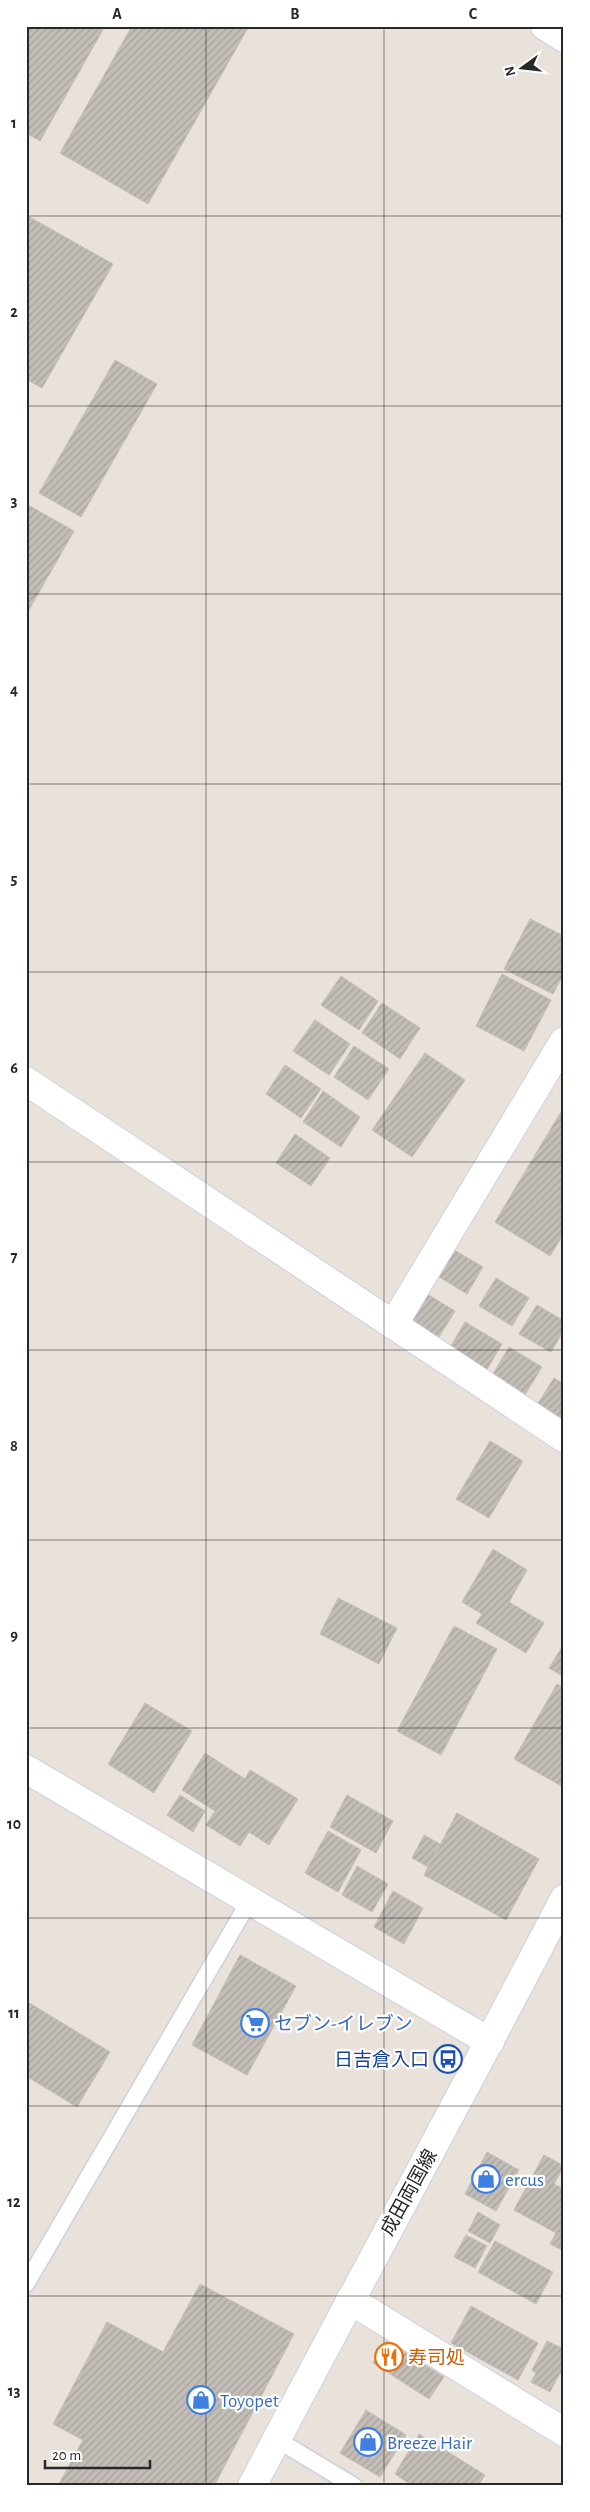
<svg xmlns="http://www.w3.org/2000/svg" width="590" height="2512" font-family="'Alegreya Sans','Noto Sans JP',sans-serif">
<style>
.building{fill:url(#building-hatch);stroke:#c4beb5}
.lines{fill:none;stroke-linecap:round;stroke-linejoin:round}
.service-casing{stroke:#cdd1dc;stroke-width:19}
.minor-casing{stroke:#cdd1dc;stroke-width:30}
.tertiary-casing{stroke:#cdd1dc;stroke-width:30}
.secondary-casing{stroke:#cdd1dc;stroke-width:30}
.service{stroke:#fff;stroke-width:16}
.minor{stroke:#fff;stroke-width:28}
.tertiary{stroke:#fff;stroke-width:28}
.secondary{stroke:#fff;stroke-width:28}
.grid{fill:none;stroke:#282828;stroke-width:1;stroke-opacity:0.55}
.labels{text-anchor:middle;stroke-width:4.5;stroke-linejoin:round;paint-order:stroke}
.shop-label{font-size:19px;fill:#366cbe;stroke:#fff;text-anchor:start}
.transit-label{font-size:19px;fill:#164399;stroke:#fff;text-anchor:end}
.street-label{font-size:19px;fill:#282828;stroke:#fff}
.food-label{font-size:19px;fill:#c56008;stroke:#fff;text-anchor:start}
.neatline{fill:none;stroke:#282828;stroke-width:2}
.grid-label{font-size:16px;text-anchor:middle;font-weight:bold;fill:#282828}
</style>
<defs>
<pattern id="building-hatch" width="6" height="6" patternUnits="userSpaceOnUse" patternTransform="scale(1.25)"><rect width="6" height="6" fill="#c2bdb6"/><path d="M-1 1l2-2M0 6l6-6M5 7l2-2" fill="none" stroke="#a7a29c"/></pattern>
</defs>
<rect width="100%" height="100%" fill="#e9e2db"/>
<path class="building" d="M26 26H105L40 141 26 133Z
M132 26H249L148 204 60 153Z
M26 215 113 264 42 388 26 379Z
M115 360 157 384 81 517 39 493Z
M28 505 74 531 26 615V508Z
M530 919 564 936V973L553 994 504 969Z
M502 974 551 1000 524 1051 476 1026Z
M341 976 378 1001 359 1030 321 1005Z
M382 1003 420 1028 400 1059 362 1033Z
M315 1020 350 1044 329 1075 293 1051Z
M354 1046 389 1069 368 1100 334 1077Z
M425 1053 465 1080 412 1157 372 1130Z
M285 1065 321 1089 301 1118 266 1094Z
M323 1091 360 1117 341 1147 303 1122Z
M562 1110 564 1111V1233L550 1256 495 1222Z
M295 1134 330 1158 311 1186 276 1163Z
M451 1248 483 1267 467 1294 436 1275Z
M496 1278 529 1298 512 1326 479 1306Z
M422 1291 455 1311 437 1340 405 1320Z
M537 1305 564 1321V1330L551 1352 519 1334Z
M465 1322 502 1344 486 1371 449 1349Z
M509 1347 542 1367 523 1398 490 1379Z
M554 1378 564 1384V1425L535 1408Z
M490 1441 523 1461 489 1518 456 1499Z
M493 1549 527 1570 509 1602 544 1623 526 1653 476 1623 482 1614 462 1602Z
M338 1598 397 1628 379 1664 320 1634Z
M454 1626 497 1649 441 1755 397 1731Z
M564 1644V1677L549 1668Z
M557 1684 564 1688 563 1787 514 1759Z
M145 1703 192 1731 154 1793 108 1764Z
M205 1753 245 1779 250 1770 298 1799 269 1845 249 1832 240 1846 206 1825 215 1811 182 1790Z
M180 1795 205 1811 193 1832 167 1815Z
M347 1795 393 1821 376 1853 330 1827Z
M457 1813 539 1859 506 1920 424 1875Z
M328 1831 361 1850 338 1892 305 1873Z
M424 1835 440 1844 428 1867 412 1858Z
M357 1866 388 1884 372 1912 342 1895Z
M393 1891 423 1908 404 1944 374 1927Z
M240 1955 296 1986 247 2075 192 2045Z
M26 2001 110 2052 77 2107 26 2076Z
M487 2152 519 2170 496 2211 465 2194Z
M544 2155 564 2166 554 2184 564 2189V2251L550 2244 556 2233 514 2210Z
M478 2212 500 2225 490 2243 468 2231Z
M466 2235 487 2246 475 2268 454 2257Z
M495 2241 553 2272 536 2304 478 2272Z
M200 2284 294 2334 214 2486H58L83 2440 53 2424 107 2322 163 2352Z
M471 2306 538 2343 518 2380 451 2343Z
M387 2341 444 2377 429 2399 373 2363Z
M547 2341 564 2349V2374L560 2373 550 2392 531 2382 536 2373 532 2370Z
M366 2410 406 2435 380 2477 340 2453Z
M419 2434 485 2475 478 2486H413L395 2474Z"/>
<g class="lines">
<defs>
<path id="service" d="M26 2284 250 1900
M276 2439 354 2486"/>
<path id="minor" d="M26 1081 564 1438
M393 1325 564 1041
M26 1769 490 2042
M350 2300 564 2432"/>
<path id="tertiary" d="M545 26 564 38"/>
<path id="secondary" d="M252 2486C355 2290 462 2096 564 1899"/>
</defs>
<use href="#service" class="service-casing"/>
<use href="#minor" class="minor-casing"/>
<use href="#tertiary" class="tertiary-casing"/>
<use href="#secondary" class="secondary-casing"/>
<use href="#service" class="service"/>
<use href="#minor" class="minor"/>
<use href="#tertiary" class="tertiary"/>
<use href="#secondary" class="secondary"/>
</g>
<path class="grid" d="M206 26V2486M384 26V2486M26 216H564M26 406H564M26 594H564M26 784H564M26 972H564M26 1162H564M26 1350H564M26 1540H564M26 1728H564M26 1918H564M26 2106H564M26 2296H564"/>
<defs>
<symbol id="supermarket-ring" viewBox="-11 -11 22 22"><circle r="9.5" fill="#fff" stroke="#3f7fe0" stroke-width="1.5"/><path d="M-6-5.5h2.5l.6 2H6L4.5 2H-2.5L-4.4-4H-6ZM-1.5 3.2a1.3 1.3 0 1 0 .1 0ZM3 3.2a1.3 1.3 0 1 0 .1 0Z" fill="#3f7fe0"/></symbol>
<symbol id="bus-ring" viewBox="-11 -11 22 22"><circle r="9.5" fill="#fff" stroke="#1a4fb4" stroke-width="1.5"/><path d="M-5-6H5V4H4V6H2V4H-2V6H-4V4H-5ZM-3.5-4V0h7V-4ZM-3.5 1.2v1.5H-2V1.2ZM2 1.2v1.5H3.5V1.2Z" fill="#1a4fb4"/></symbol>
<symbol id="shop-ring" viewBox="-11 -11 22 22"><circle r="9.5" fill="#fff" stroke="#3f7fe0" stroke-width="1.5"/><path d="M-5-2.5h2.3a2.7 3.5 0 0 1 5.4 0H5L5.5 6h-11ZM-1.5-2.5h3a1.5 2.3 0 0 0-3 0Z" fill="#3f7fe0"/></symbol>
<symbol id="restaurant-ring" viewBox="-11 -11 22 22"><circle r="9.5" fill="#fff" stroke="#e8710a" stroke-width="1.5"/><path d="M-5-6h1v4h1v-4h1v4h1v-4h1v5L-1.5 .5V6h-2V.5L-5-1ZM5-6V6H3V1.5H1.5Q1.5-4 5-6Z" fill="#e8710a"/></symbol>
</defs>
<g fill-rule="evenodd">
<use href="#supermarket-ring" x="239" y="2007" width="32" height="32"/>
<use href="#bus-ring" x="432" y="2043" width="32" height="32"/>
<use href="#shop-ring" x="470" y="2163" width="32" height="32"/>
<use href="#restaurant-ring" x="373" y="2341" width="32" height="32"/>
<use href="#shop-ring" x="185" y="2384" width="32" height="32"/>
<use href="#shop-ring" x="352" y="2426" width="32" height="32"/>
</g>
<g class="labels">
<g class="shop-label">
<text x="274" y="2030">セブン-イレブン</text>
<text x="505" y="2186">ercus</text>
<text x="220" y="2407">Toyopet</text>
<text x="387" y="2449">Breeze Hair</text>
</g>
<g class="transit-label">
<text x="429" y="2066">日吉倉入口</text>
</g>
<g class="street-label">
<text transform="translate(408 2192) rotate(-61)" y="7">成田両国線</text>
</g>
<g class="food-label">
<text x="408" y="2364">寿司処</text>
</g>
</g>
<rect width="590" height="2512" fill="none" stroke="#ffffff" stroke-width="55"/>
<g transform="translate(522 68) rotate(255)" stroke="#ffffff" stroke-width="4" paint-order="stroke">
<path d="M0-4L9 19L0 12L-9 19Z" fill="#282828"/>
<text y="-8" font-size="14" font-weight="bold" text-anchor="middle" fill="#282828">N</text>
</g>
<path d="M45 2460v8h105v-8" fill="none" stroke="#282828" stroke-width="2.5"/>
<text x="52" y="2460" font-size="15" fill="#282828" stroke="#ffffff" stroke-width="4" paint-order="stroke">20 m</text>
<rect x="28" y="28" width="534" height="2456" class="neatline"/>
<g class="grid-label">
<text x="117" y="19">A</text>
<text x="295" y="19">B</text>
<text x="473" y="19">C</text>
<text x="14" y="128">1</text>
<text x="14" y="317">2</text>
<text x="14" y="506">3</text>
<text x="14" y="695">4</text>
<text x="14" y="884">5</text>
<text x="14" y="1073">6</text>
<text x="14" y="1262">7</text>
<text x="14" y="1451">8</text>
<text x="14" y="1640">9</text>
<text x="14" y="1829">10</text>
<text x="14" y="2018">11</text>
<text x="14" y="2207">12</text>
<text x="14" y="2396">13</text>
</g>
</svg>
